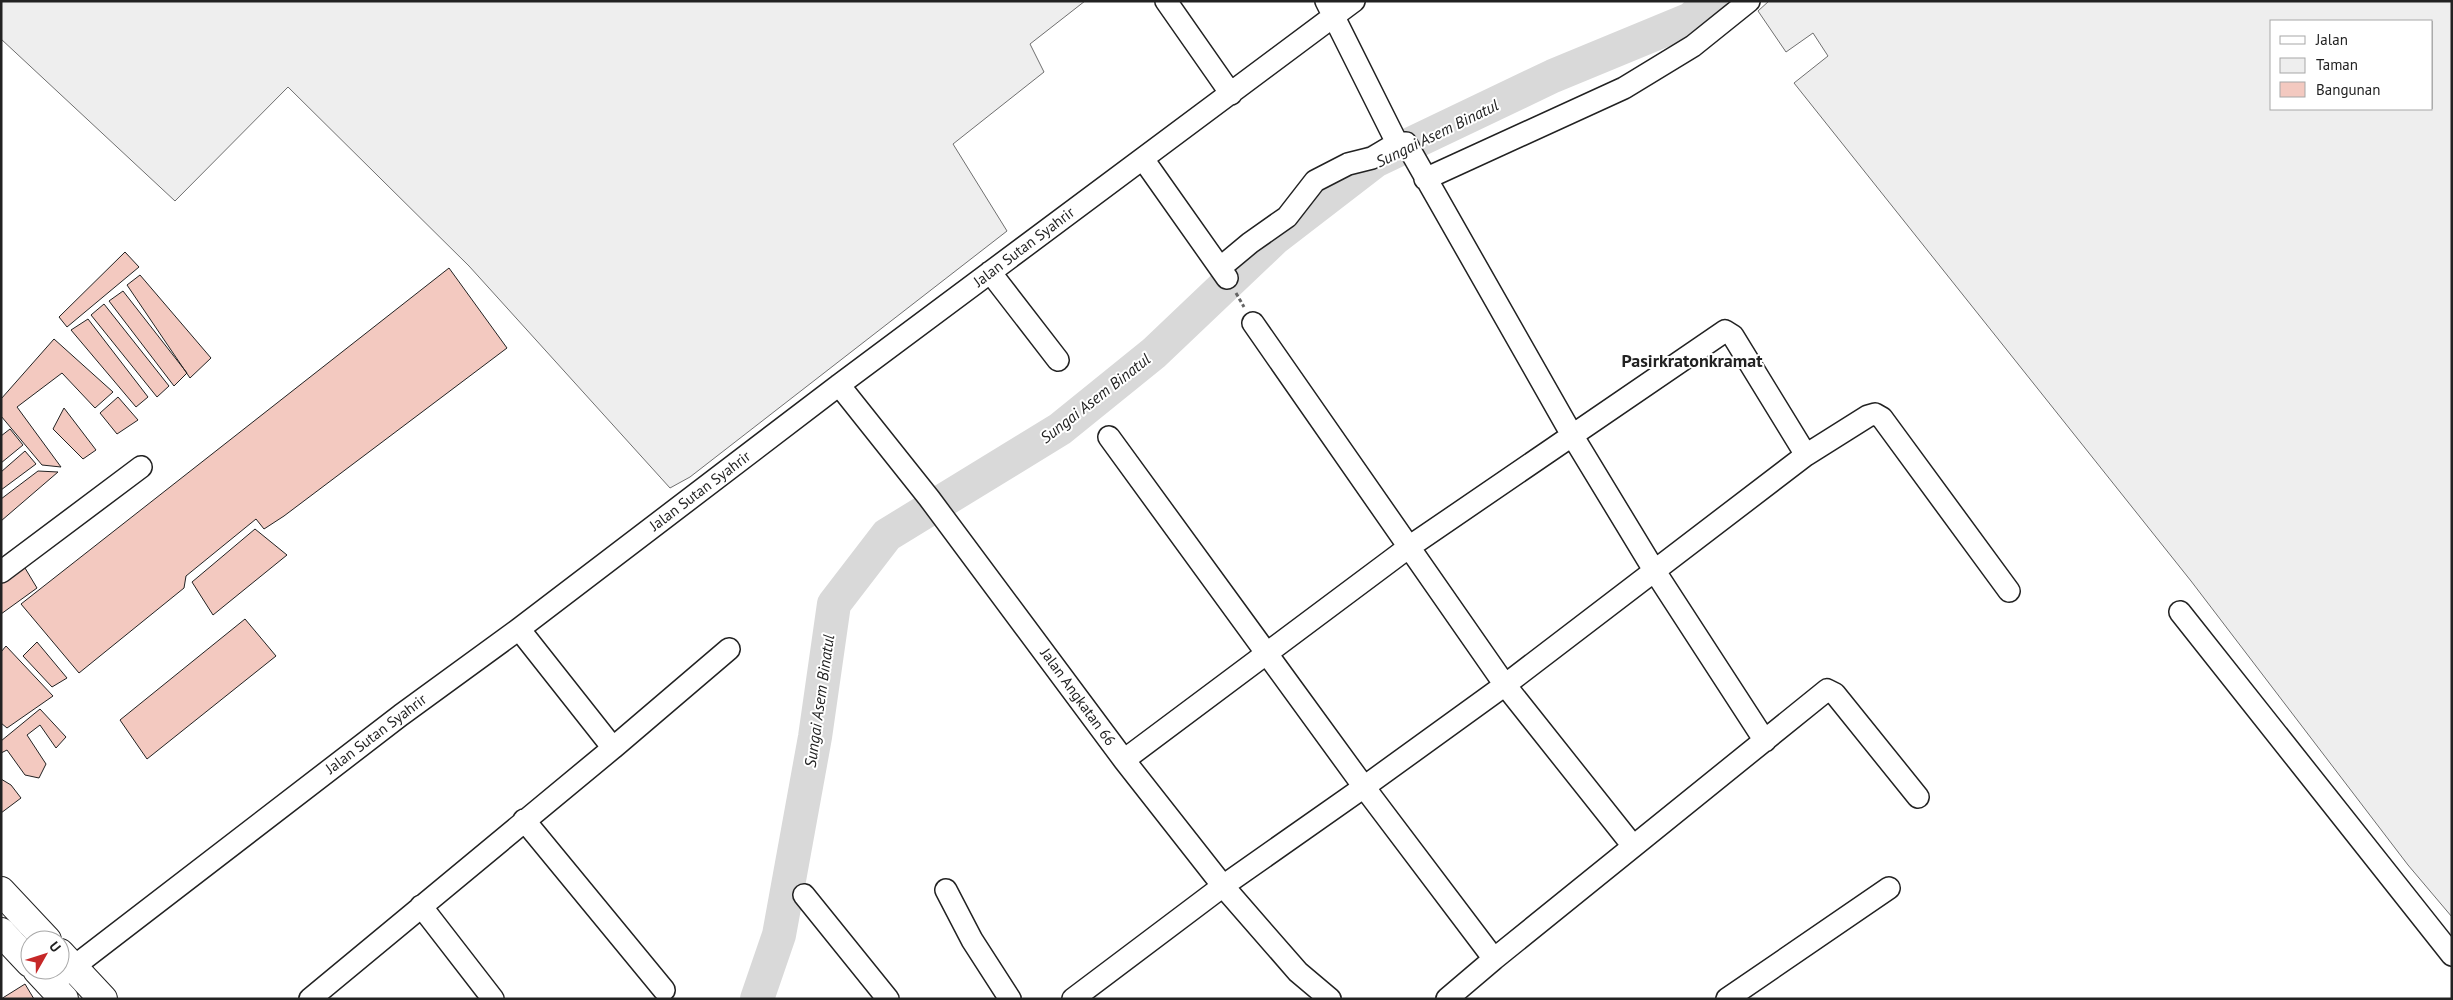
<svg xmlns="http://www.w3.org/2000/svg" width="2453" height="1000" font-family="'PT Sans',sans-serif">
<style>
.green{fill:#eee;stroke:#6f6f6f;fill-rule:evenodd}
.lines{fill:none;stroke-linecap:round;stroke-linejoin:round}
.river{stroke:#d9d9d9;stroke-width:34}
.building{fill:#f3c9c0;stroke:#222}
.minor-casing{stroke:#222;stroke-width:24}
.highway-casing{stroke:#222;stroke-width:30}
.path{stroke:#646464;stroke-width:3;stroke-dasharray:4 2.5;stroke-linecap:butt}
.minor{stroke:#fff;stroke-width:21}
.highway{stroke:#fff;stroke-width:28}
.labels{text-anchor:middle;stroke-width:4;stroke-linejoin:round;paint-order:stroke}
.street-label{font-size:15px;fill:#222;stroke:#fff}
.water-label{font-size:16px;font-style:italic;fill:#222;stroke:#fff}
.quarter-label{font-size:18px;font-weight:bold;fill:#222;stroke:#fff}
</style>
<rect width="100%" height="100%" fill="#fff"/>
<path class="green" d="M1 1H1085L1030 44 1044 72 953 144 1007 231 690 477 670 488 469 266 288 87 175 201 1 39Z
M1769 1H2452V917L2408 865 2191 581 1794 83 1828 56 1813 33 1786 52 1758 11ZM2272 21H2432V109H2272Z"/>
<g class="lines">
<path class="river" d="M757 999 779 935 815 737 834 604 887 535 1060 429 1154 353 1275 238 1375 161 1553 76 1691 19 1710 1"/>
</g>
<path class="building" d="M125 252 139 267 67 327 59 317Z
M449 268 507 348 284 516 264 529 256 519 186 576 184 588 79 673 21 604Z
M140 275 211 358 190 378 127 285Z
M123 291 187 373 174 386 109 301Z
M104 304 169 386 157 397 91 315Z
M88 319 148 397 136 407 71 330Z
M54 339 113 392 95 408 62 373 17 407 61 467 42 465 1 416V399Z
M118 397 138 420 117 434 100 413Z
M64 408 96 450 83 459 53 429Z
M10 429 23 445 1 463V436Z
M25 451 36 464 1 490V472Z
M38 471 58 472 1 521V499Z
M255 529 287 555 213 615 192 582Z
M22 563 37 588 1 614V578Z
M245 619 276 656 147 759 120 720Z
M37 642 67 678 52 687 23 656Z
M6 646 53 696 7 728 1 723V652Z
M40 709 66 737 56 748 40 725 27 735 46 764 39 778 25 775 7 750 1 753V741Z
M1 779 11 785 21 798 1 813Z
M25 984 34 999H1Z"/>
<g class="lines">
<defs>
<path id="minor" d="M1166 1 1231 94
M1326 1 1397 143H1406L1572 435 1654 570 1765 741
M1143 159 1227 278
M1425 179 1624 88 1693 46 1749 1
M1220 268 1250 243 1287 217 1315 181 1348 164 1372 158 1397 143
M990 272 1058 360
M1253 323 1505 685 1633 846
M839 385 929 498 1124 760 1223 886 1298 972 1330 999
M1109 437 1364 787 1494 959
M1 572 141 467
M2180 612 2452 955
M613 748 729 649
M1124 760 1409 547 1725 331 1733 336 1806 455
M524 820 664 990
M946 890 972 940 1010 999
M804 895 888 999
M421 906 493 999
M50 985 401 715 519 629 839 385 1354 1
M310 999 613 748 519 629
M1073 999 1223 886 1364 787 1505 685 1806 455 1868 416 1875 414 1882 418 2009 591
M1447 999 1494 959 1827 690 1835 694 1918 797
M1727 999 1889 888"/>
<path id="highway" d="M1 891 47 940
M1 932 30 963
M60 953 103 999
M37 970 64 999"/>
</defs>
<use href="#minor" class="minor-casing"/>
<use href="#highway" class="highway-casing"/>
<path class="path" d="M1236 293 1244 307"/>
<use href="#minor" class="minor"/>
<use href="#highway" class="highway"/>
</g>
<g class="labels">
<g class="street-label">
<text transform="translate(1024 247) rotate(-37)" y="5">Jalan Sutan Syahrir</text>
<text transform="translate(700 491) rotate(-37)" y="5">Jalan Sutan Syahrir</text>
<text transform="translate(1078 697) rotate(54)" y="5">Jalan Angkatan 66</text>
<text transform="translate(376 734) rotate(-37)" y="5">Jalan Sutan Syahrir</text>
</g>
<g class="water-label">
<text transform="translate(1437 133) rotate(-26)" y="6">Sungai Asem Binatul</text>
<text transform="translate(1095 398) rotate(-38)" y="6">Sungai Asem Binatul</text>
<text transform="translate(819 701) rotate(-82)" y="6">Sungai Asem Binatul</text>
</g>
<g class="quarter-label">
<text x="1692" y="367">Pasirkratonkramat</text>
</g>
</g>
<rect width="2453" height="1000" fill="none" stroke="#222222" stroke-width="5"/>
<rect x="2270" y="20" width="162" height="90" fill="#ffffff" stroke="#a7a7a7"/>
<rect x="2280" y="36" width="25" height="8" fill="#ffffff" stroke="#a7a7a7"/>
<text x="2316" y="45" font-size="15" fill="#222222">Jalan</text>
<rect x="2280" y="58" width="25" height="15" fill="#eeeeee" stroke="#a7a7a7"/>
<text x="2316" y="70" font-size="15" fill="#222222">Taman</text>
<rect x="2280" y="82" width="25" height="15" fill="#f3c9c0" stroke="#a7a7a7"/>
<text x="2316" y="95" font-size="15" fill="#222222">Bangunan</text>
<g transform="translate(45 955) rotate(51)"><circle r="24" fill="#ffffff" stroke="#a7a7a7"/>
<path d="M0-4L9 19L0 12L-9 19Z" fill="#c62828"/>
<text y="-8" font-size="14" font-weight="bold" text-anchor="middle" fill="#222222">U</text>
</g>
</svg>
